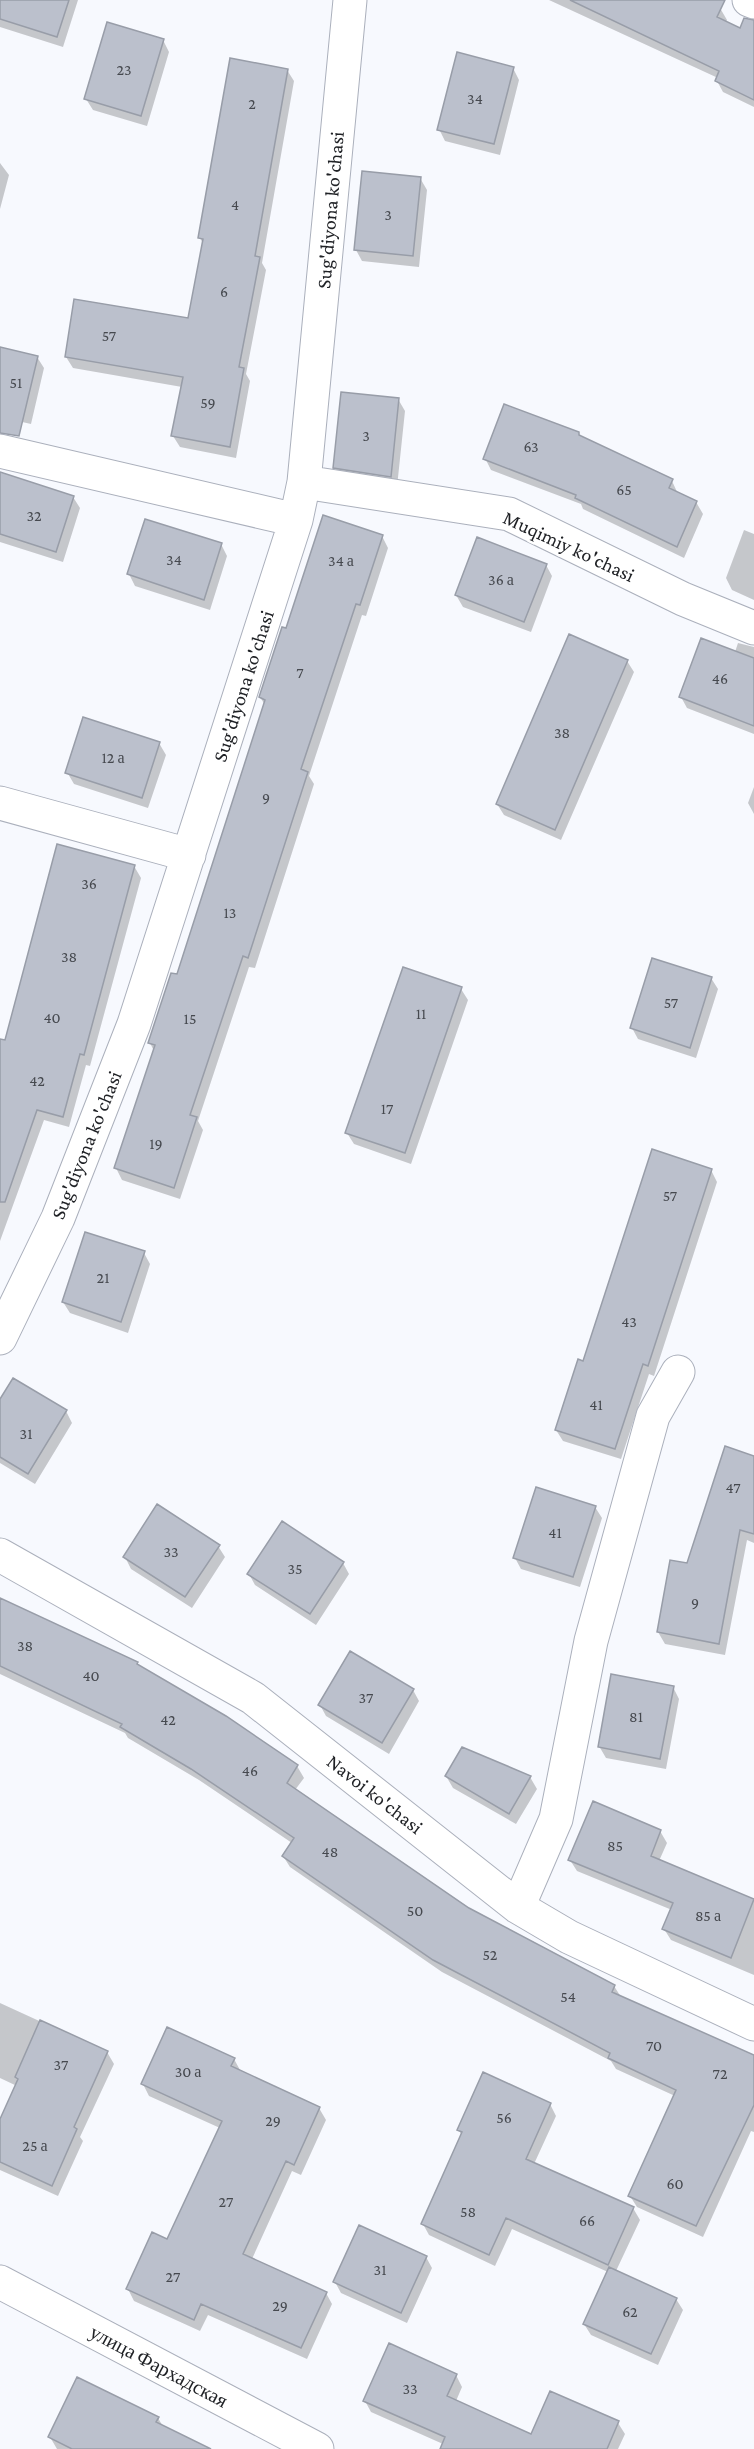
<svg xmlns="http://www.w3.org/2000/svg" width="754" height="2449" font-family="'Crimson Pro',serif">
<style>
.shadow{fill:#0003}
.building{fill:#bbc0cc;stroke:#989da8;stroke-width:1.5}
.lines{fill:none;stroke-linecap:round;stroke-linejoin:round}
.street-casing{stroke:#abb0bc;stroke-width:35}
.street{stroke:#fff;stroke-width:33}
.labels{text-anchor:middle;stroke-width:5;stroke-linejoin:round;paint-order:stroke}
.number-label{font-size:16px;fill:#46494f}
.street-label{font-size:20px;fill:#1f2125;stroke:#fff}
</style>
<rect width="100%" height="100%" fill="#f7f9fe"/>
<path class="shadow" d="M0 0H78L63 47 0 27Z
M549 0H702L720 8 727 20 725 23 754 36V107L723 92 717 81 718 78Z
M163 40 169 52 147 126 93 110 86 99Z
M513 68 519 80 500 155 445 141 439 129Z
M287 70 294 81 262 263 266 270 246 374 250 381 236 458 180 447 173 436 182 387 73 368 66 357 190 320 204 245 200 238Z
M0 163 9 175 0 209Z
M420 178 427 190 419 267 362 261 356 250Z
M0 348 37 357 44 368 31 424 0 417Z
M398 399 405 411 397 487 341 479 335 467Z
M578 434 581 438 672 481 678 494 696 502 703 514 684 558 583 509 581 504 491 470 485 458Z
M0 474 73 497 80 508 63 562 0 542Z
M744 530 754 534V600L732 590 726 578Z
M382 536 388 548 366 616 362 615 309 776 314 784 255 968 249 967 198 1121 203 1130 180 1199 122 1180 116 1168 154 1051 150 1043 178 976 265 705 260 697 287 630Z
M221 544 227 556 210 610 135 586 129 574Z
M546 565 552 576 531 632 463 607 456 595Z
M738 643 754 647V734L687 708 681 697 735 652Z
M627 661 634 672 561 840 504 815 497 804Z
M159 743 166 755 148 808 74 784 67 772Z
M754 787V814L748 803Z
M134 866 141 878 90 1066 86 1065 69 1127 44 1120 0 1241V1046L6 1042Z
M711 978 718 989 696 1058 638 1039 632 1028Z
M461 989 468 1000 411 1164 354 1144 347 1133Z
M711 1170 717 1182 654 1376 649 1374 621 1459 563 1441 556 1430 584 1362Z
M144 1253 150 1264 128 1333 70 1313 63 1302Z
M0 1402 66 1411 72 1423 35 1484 0 1463Z
M754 1458V1543L747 1540 725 1655 665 1644 658 1632 688 1565Z
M595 1507 602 1518 580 1587 521 1569 515 1558Z
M218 1546 225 1557 192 1608 131 1569 125 1557Z
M343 1563 349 1574 316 1625 255 1585 249 1574Z
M0 1600 137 1663 139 1667 225 1717 297 1766 304 1778 295 1790 468 1909 614 1986 621 1997 754 2057V2132L751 2131 703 2237 637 2207 630 2196 675 2096 616 2069 611 2061 442 1972 290 1867 283 1856 292 1843 199 1780 128 1738 125 1733 0 1674Z
M673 1687 679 1699 666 1769 606 1758 599 1746Z
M413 1690 419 1701 389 1754 326 1716 320 1705Z
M446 1776 530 1777 537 1789 516 1824 453 1788Z
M660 1831 667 1843 659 1861 754 1900V1975L671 1940 664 1929 672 1910 577 1871 570 1860Z
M0 2003 107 2052 114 2064 80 2137 83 2141 58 2196 0 2170V2123L17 2086 0 2078Z
M234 2059 240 2070 319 2108 326 2120 301 2175 292 2171 252 2259 326 2293 332 2304 307 2359 208 2315 200 2331 134 2301 128 2289 168 2241 220 2128 149 2096 143 2084Z
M550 2104 556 2116 534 2164 633 2208 640 2220 616 2271 676 2299 683 2310 658 2365 591 2335 584 2324 608 2272 512 2229 495 2266 429 2235 423 2224 462 2136 459 2130Z
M426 2257 432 2268 407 2323 341 2293 335 2282Z
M456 2375 462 2387 456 2401 530 2439 618 2423 625 2434 618 2449H441L443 2444 371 2412 365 2401Z
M158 2418 164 2428 206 2449H57L50 2437Z"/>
<path class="building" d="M0 0H69L57 37 0 19Z
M570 0H725L717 17 740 28 744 18 754 20V100L715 81 719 71Z
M107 22 164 39 141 116 84 99Z
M457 52 514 67 494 144 437 130Z
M230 58 288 69 255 256 260 257 239 367 244 368 230 447 171 436 183 377 65 357 74 299 188 318 203 239 198 238Z
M362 171 421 177 413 256 354 250Z
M0 347 38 356 19 436 0 433Z
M341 392 399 398 391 477 333 468Z
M504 404 579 432V435L673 479 669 488 697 501 677 547 575 498 576 495 483 459Z
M0 472 74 496 56 552 0 534Z
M323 515 383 535 360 605 356 604 301 769 308 772 248 958 243 956 190 1115 197 1117 174 1188 114 1168 155 1045 148 1043 171 973 177 974 265 700 259 697 282 627 286 628Z
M145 519 222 543 204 600 127 574Z
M477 537 547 564 524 622 455 595Z
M569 634 628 660 555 830 496 804Z
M701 638 754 658V726L679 697Z
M83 717 160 742 142 798 65 773Z
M57 844 135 865 84 1055 80 1054 63 1117 37 1110 5 1202H0V1039L5 1040Z
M652 958 712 977 690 1048 630 1028Z
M403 967 462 987 405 1153 345 1133Z
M652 1149 712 1169 648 1366 643 1364 615 1449 555 1430 578 1359 583 1361Z
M85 1232 145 1251 121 1322 62 1302Z
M13 1378 67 1410 28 1474 0 1457V1399Z
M725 1446 754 1456V1534L740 1530 719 1644 657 1632 670 1560 687 1563Z
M536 1487 596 1506 573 1577 513 1558Z
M157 1504 220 1545 185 1597 123 1557Z
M282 1521 344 1562 310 1614 247 1574Z
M0 1598 138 1662 137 1664 226 1716 298 1765 287 1783 469 1908 615 1985 612 1992 754 2055V2105L696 2226 628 2196 676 2090 608 2058 610 2053 433 1960 282 1856 294 1838 191 1769 120 1727 122 1724 0 1666Z
M350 1651 414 1689 382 1743 318 1705Z
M611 1674 674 1686 660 1759 598 1747Z
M462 1747 531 1776 509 1814 445 1776Z
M593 1801 661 1830 651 1856 754 1899 731 1958 662 1929 673 1903 568 1860Z
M40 2020 108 2051 74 2127 77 2129 52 2186 0 2162V2119L18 2079 15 2077Z
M167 2027 235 2058 231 2066 320 2107 294 2165 286 2161 243 2254 327 2292 301 2348 201 2304 194 2320 126 2289 152 2232 167 2239 222 2121 141 2084Z
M483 2072 551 2103 526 2159 634 2207 608 2265 506 2218 489 2255 421 2224 462 2132 457 2130Z
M359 2225 427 2256 401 2313 333 2282Z
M609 2267 677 2298 651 2354 583 2324Z
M389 2343 457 2374 447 2396 531 2434 550 2391 619 2421 607 2449H440L445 2437 363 2401Z
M77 2377 159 2417 156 2422 211 2449H72L48 2437Z"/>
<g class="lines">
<defs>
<path id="street" d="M749 0 754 2
M0 451 296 520
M304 482 509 514 683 599 754 628
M0 803 189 855
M0 1338 58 1218 134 1024 296 520 304 482 350 0
M0 1555 253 1698 518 1907 569 1937 754 2024
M518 1907 556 1819 591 1641 653 1416 678 1372
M0 2282 317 2449"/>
</defs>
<use href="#street" class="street-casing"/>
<use href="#street" class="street"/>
</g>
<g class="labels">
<g class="number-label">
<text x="124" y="75">23</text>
<text x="475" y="104">34</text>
<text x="252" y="109">2</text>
<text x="235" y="210">4</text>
<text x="388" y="220">3</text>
<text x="224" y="297">6</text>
<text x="109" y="341">57</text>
<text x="16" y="388">51</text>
<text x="208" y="408">59</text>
<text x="366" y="441">3</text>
<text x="531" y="452">63</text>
<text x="624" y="495">65</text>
<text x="34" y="521">32</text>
<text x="174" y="565">34</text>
<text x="341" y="566">34 а</text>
<text x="501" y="585">36 а</text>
<text x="300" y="678">7</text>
<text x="720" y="684">46</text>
<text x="562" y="738">38</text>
<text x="113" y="763">12 а</text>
<text x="266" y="803">9</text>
<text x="89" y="889">36</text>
<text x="230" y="918">13</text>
<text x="69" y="962">38</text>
<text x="671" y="1008">57</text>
<text x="421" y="1019">11</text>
<text x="52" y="1023">40</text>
<text x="190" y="1024">15</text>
<text x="37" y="1086">42</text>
<text x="387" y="1114">17</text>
<text x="156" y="1149">19</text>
<text x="670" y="1201">57</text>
<text x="103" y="1283">21</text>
<text x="629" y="1327">43</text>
<text x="596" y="1410">41</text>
<text x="26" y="1439">31</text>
<text x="733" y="1493">47</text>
<text x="555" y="1538">41</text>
<text x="171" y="1557">33</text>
<text x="295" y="1574">35</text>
<text x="695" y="1608">9</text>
<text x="25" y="1651">38</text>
<text x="91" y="1681">40</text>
<text x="366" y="1703">37</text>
<text x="636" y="1722">81</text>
<text x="168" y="1725">42</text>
<text x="250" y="1776">46</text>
<text x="615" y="1851">85</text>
<text x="330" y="1857">48</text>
<text x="415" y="1916">50</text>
<text x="708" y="1921">85 а</text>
<text x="490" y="1960">52</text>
<text x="568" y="2002">54</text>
<text x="654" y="2051">70</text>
<text x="61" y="2070">37</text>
<text x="188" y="2077">30 а</text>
<text x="720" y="2079">72</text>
<text x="504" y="2123">56</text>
<text x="273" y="2126">29</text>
<text x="35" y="2151">25 а</text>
<text x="675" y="2189">60</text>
<text x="226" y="2207">27</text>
<text x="468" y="2217">58</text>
<text x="587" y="2226">66</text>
<text x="380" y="2275">31</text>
<text x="173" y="2282">27</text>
<text x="280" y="2311">29</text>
<text x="630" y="2317">62</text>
<text x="410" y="2394">33</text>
</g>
<g class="street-label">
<text transform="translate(330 210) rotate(-85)" y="7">Sug'diyona ko'chasi</text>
<text transform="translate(569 546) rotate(25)" y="7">Muqimiy ko'chasi</text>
<text transform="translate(243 686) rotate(-72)" y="7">Sug'diyona ko'chasi</text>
<text transform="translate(86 1145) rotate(-68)" y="7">Sug'diyona ko'chasi</text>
<text transform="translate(375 1794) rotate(38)" y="7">Navoi ko'chasi</text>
<text transform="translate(159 2366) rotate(28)" y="7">улица Фархадская</text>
</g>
</g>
</svg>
